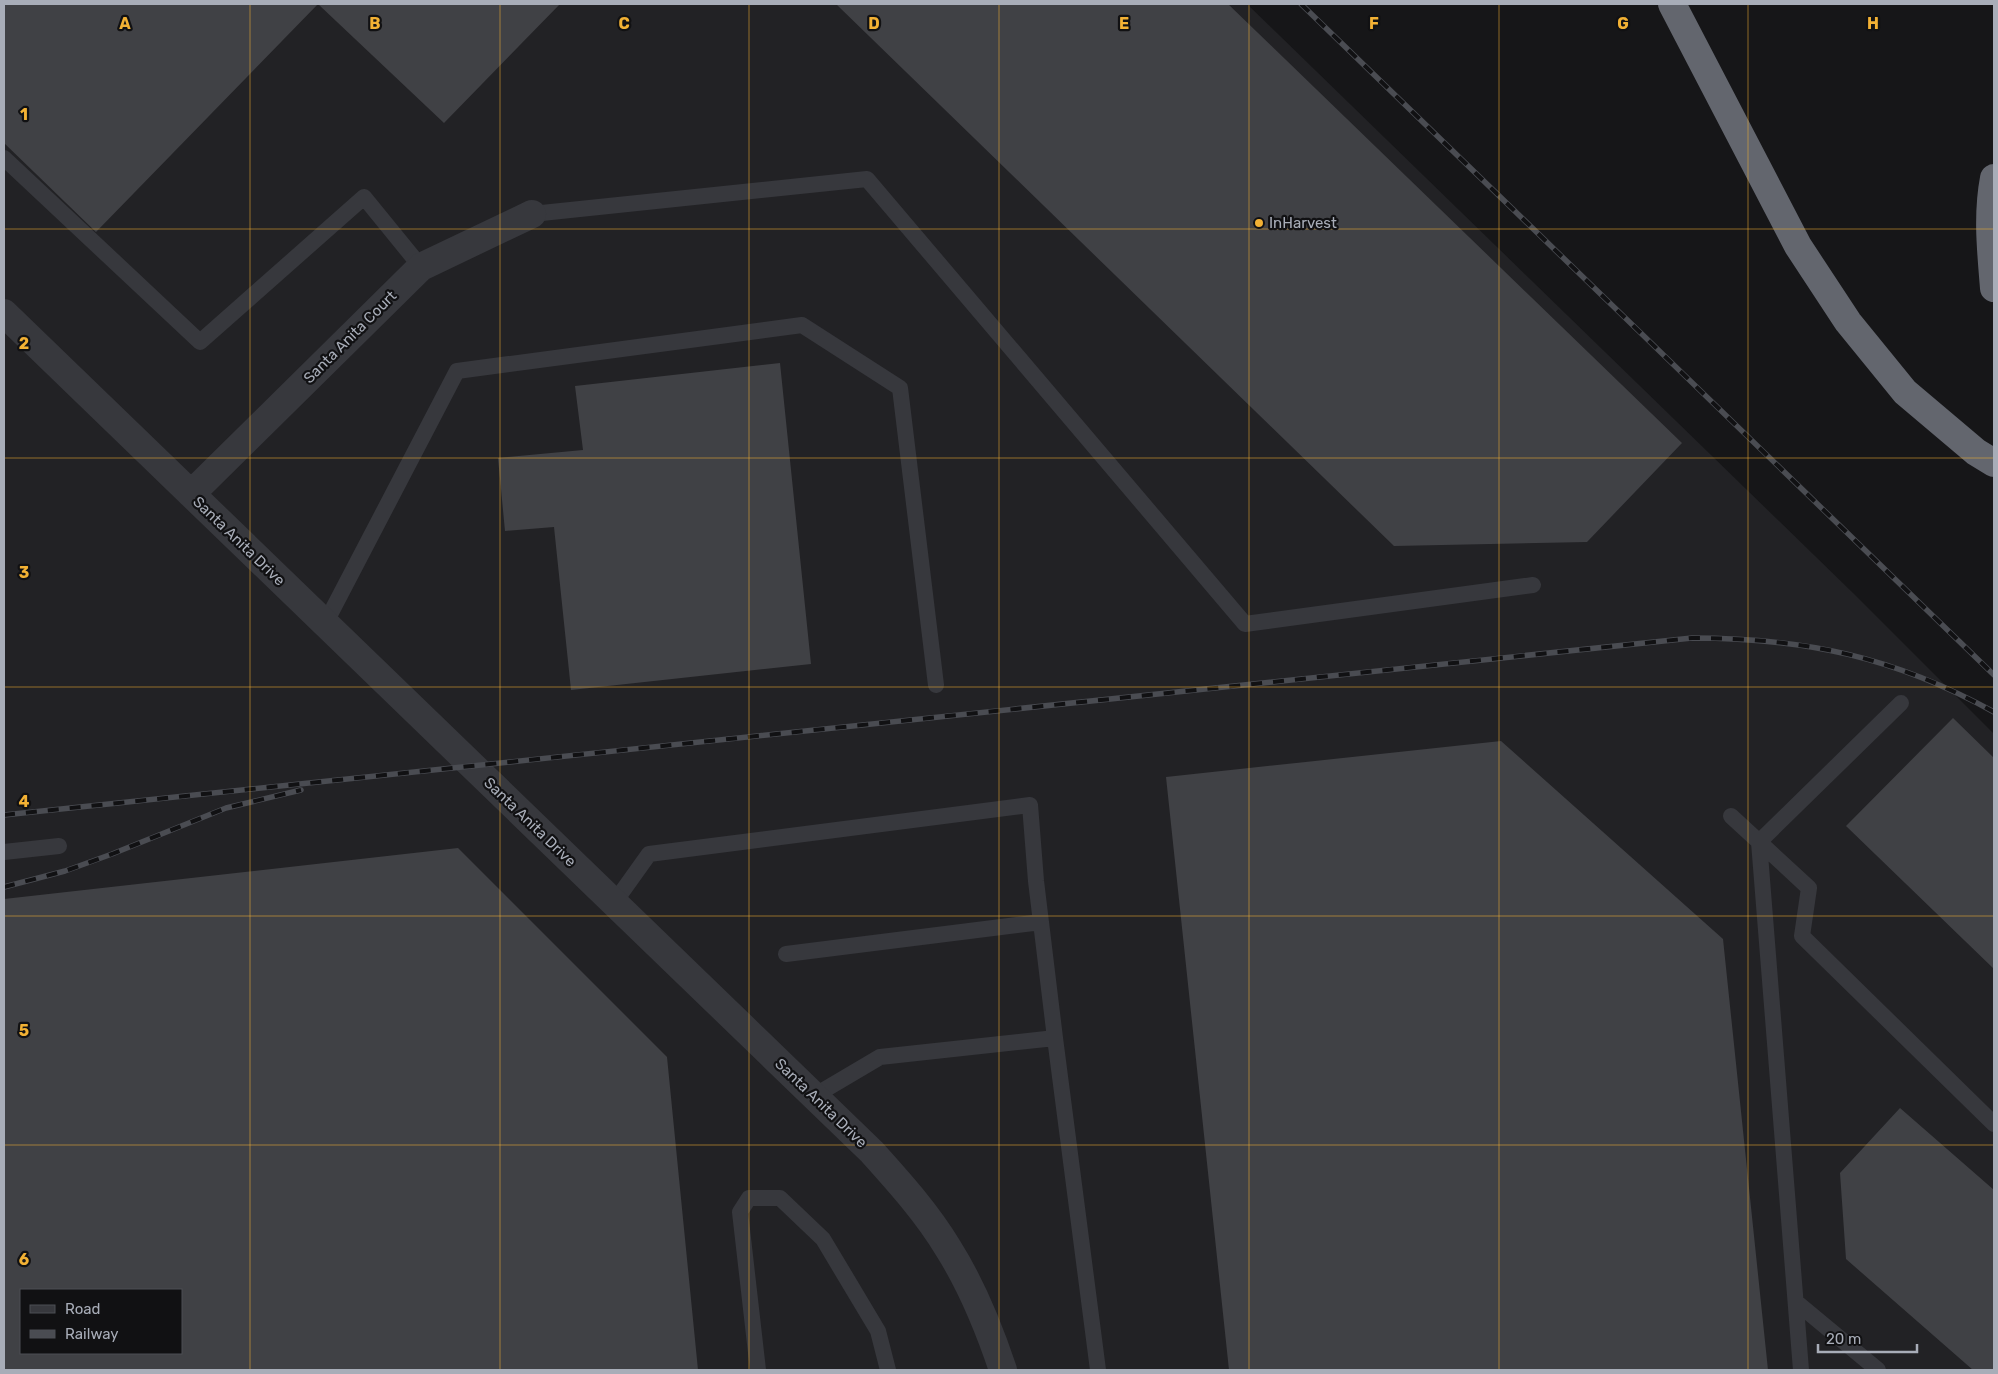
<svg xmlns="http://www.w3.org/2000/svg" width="1998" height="1374" font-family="Rubik,sans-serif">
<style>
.built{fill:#222225;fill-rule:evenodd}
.building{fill:#404145;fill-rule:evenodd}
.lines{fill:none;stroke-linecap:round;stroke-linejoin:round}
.lane{stroke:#37383d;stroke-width:16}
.street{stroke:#37383d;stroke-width:28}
.highway{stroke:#63666e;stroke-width:28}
.rail-casing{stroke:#4a4c52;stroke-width:5.5}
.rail{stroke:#111113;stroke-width:4;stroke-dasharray:11;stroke-linecap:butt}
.grid{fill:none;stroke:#f2b134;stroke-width:1;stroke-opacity:0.55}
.poi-dot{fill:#f2b134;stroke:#111113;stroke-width:2}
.labels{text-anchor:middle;stroke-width:4.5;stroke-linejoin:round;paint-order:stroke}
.poi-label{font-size:15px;fill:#a8adb8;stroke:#111113;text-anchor:start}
.street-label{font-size:15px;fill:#a8adb8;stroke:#111113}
.grid-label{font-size:16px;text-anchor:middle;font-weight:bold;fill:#f2b134;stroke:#111113;stroke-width:4.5;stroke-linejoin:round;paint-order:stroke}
</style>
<rect width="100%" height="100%" fill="#161618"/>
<path class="built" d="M4 4H1247L1853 593 1994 734V1370H4ZM21 1290H181V1353H21Z"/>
<path class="building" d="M4 4H318L96 232 4 143Z
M318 4H560L444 123Z
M836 4H1228L1682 443 1587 542 1394 546Z
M780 363 811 664 571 690 554 527 505 531 498 458 583 450 575 386Z
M1953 718 1994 758V969L1846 826Z
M1501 741 1723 939 1768 1370H1229L1166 777Z
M458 848 667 1057 698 1370H4V899ZM21 1290H181V1353H21Z
M1900 1108 1994 1190V1370H1973L1846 1259 1840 1173Z"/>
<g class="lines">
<path class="lane" d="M4 158 200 342 364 197 421 267
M532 214 867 179 1245 624 1533 585
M325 624 457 371 802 325 900 388 936 685
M1731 816 1809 888 1802 936 1994 1124
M4 852 59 846
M614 903 649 854 1030 805 1036 881 1055 1038
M786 954 1041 922
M814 1096 880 1057 1055 1038 1098 1370
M1796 1302 1878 1370
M758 1370 740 1212 749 1198H780L823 1239 878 1331 888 1370
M1801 1370 1759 842 1901 703"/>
<path class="street" d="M4 313 872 1152C899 1182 927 1213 948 1248 972 1286 989 1328 1003 1370
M191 494 421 267 532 214"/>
<path class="highway" d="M1672 4 1798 246 1848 322 1905 392 1976 452 1994 463
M1994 178C1987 215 1991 251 1994 288"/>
<defs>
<path id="rail" d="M1301 4 1994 675
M4 815 1692 638C1806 638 1894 657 1994 712
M4 887 65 871 112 854 226 808 301 790"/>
</defs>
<use href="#rail" class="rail-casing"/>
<use href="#rail" class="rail"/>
</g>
<path class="grid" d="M250 4V1370M500 4V1370M749 4V1370M999 4V1370M1249 4V1370M1499 4V1370M1748 4V1370M4 229H1994M4 458H1994M4 687H1994M4 916H1994M4 1145H1994"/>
<circle class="poi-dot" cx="1259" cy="223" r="5"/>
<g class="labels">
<g class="poi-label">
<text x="1269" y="228">InHarvest</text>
</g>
<g class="street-label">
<text transform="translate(350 337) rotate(-45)" y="5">Santa Anita Court</text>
<text transform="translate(239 541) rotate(44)" y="5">Santa Anita Drive</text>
<text transform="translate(530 822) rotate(44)" y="5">Santa Anita Drive</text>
<text transform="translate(821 1103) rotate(44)" y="5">Santa Anita Drive</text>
</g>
</g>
<g class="grid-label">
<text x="125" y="29">A</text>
<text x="375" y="29">B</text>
<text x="624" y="29">C</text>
<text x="874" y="29">D</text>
<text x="1124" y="29">E</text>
<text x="1374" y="29">F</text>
<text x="1623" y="29">G</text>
<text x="1873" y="29">H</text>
<text x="24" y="120">1</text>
<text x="24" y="349">2</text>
<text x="24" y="578">3</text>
<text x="24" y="807">4</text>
<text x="24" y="1036">5</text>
<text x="24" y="1265">6</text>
</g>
<rect width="1998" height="1374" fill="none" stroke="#a8adb8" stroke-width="10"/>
<rect x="20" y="1289" width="162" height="65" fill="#111113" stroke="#4d4f55"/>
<rect x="30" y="1305" width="25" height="8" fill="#37383d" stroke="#4d4f55"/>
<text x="65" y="1314" font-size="15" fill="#a8adb8">Road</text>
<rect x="30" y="1330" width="25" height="8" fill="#4a4c52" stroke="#4d4f55"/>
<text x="65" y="1339" font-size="15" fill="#a8adb8">Railway</text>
<path d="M1818 1344v8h99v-8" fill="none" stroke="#a8adb8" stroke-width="2.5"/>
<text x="1826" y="1344" font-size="15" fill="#a8adb8" stroke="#111113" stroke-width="4" paint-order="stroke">20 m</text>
</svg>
